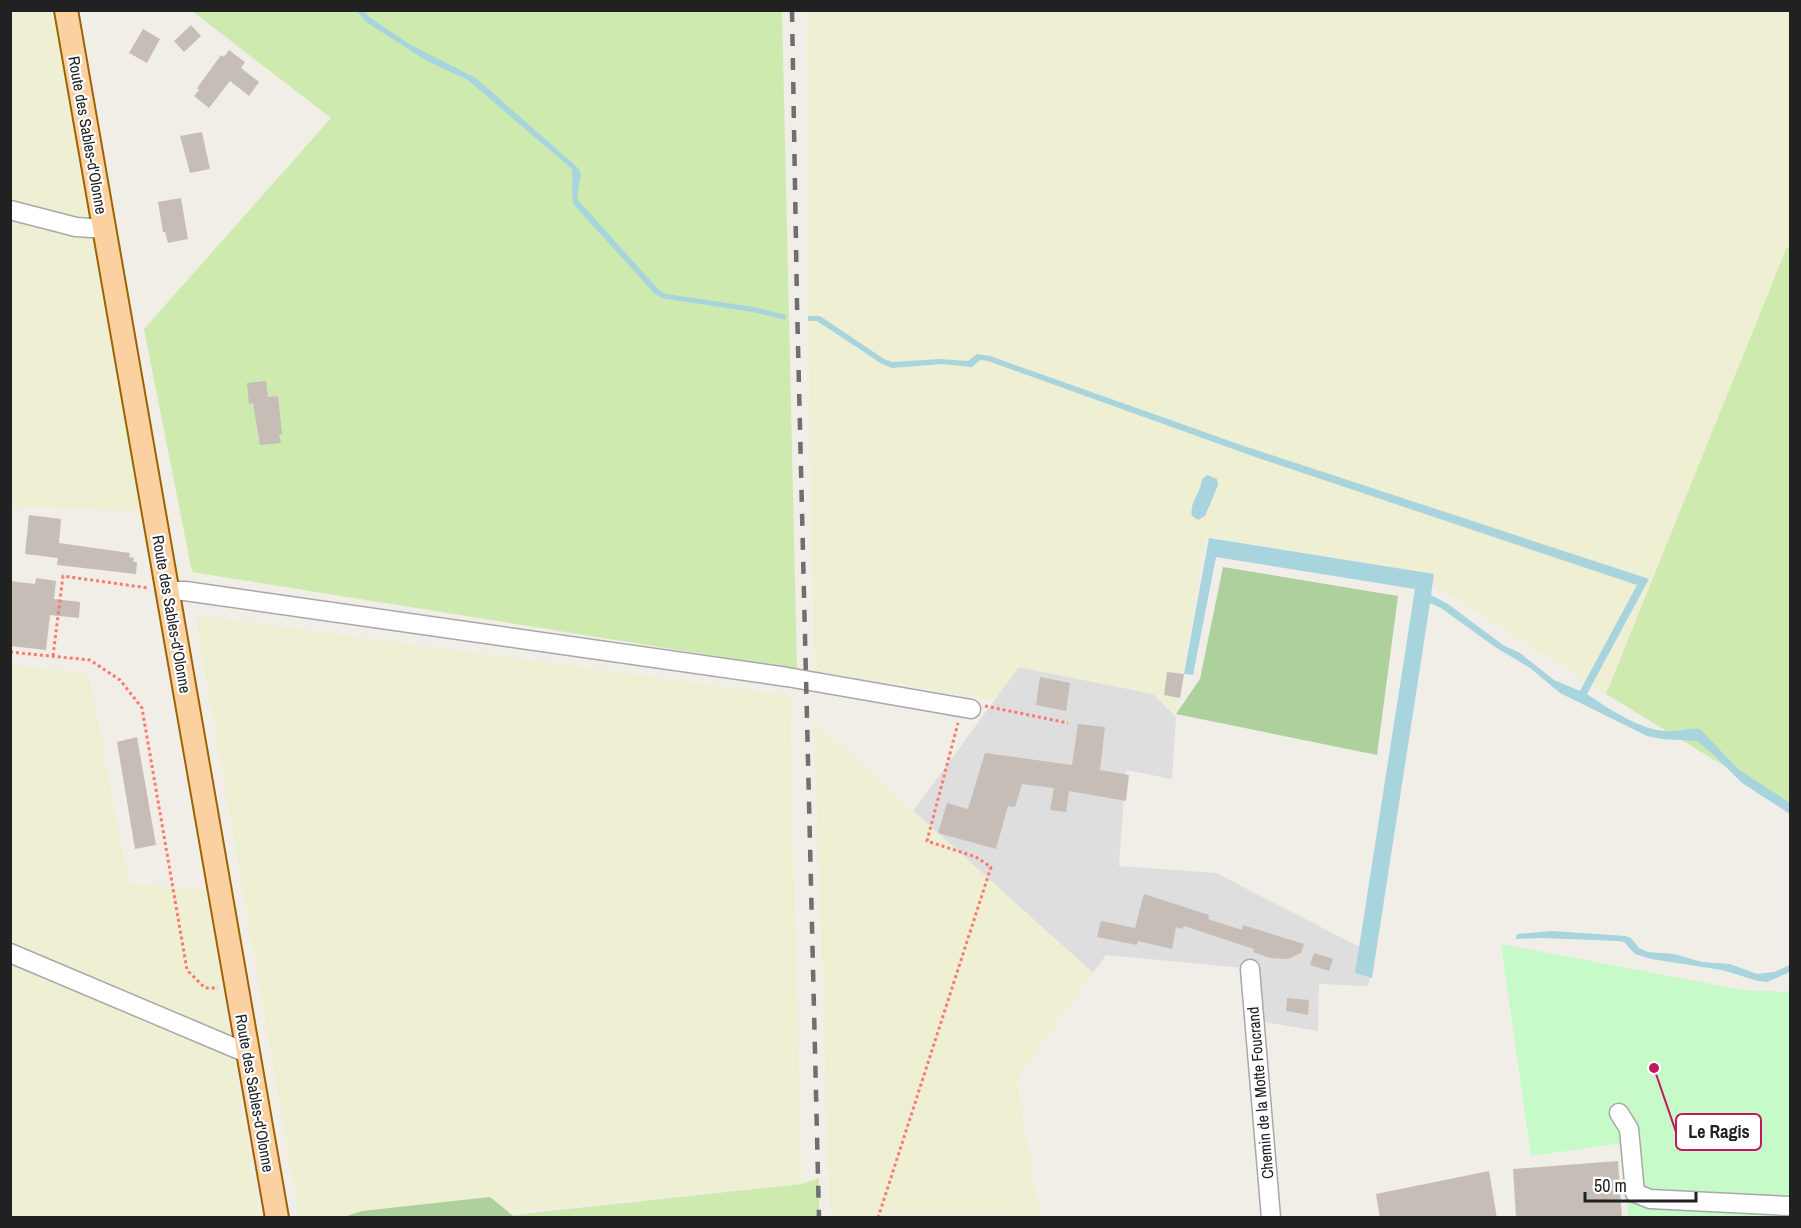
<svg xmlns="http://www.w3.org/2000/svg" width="1801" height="1228" font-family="'Archivo Narrow',sans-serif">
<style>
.residential{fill:#dfdede}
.farmland{fill:#eeefd3}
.grass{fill:#ceeaae}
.forest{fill:#aed09d}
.park{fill:#c6fac8}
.water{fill:#a8d4de}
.building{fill:#c6bdb7}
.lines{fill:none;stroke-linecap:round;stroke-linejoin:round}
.minor-casing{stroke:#a8a8a8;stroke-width:21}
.major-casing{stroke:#9d6300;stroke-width:26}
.path{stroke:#fa7970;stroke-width:3;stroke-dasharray:3 3;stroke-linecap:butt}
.minor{stroke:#fff;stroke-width:18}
.major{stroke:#fcd1a2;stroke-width:22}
.rail{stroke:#6f6f6f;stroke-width:4.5;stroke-dasharray:12 12;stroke-linecap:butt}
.labels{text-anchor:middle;stroke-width:4.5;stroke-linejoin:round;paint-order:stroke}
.street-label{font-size:16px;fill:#212121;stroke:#fff}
.leader{fill:none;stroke:#c2185b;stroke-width:2}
.callout-dot{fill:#c2185b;stroke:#fff;stroke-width:2}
.callout{fill:#fff;stroke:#c2185b;stroke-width:2}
.callout-label{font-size:18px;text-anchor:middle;font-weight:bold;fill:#212121}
</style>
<rect width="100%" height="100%" fill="#f1eee8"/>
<path class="residential" d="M1019 667 1153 694 1176 717 1172 779 1126 770 1119 866 1216 873 1375 955 1368 986 1319 984 1318 1031 1246 1019 1243 968 1106 955 1093 973 913 811Z"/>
<path class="farmland" d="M11 11H53L142 511 11 506Z
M806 11H1790V248L1787 247 1606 694 1411 570 1205 536 1176 714 1153 694 1019 667 994 700 814 671 808 315Z
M195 615 790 696 802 1184 456 1217H299Z
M11 665 89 674 129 884 206 890 260 1217 11 1218Z
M814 721 1093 973 1017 1080 1040 1215 887 1214V1217H830Z"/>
<path class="grass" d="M192 11H782L797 669 192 572 144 329 331 118Z
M1787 247 1790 248V806L1606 694Z
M819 1178V1217H512V1215L802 1184Z"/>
<path class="forest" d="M1223 567 1398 596 1377 755 1176 714 1200 679Z
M490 1197 512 1215V1217H344L362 1211Z"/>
<path class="park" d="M1501 944 1743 990 1790 992V1217H1628L1623 1143 1531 1156Z"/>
<path class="water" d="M357 11H364L369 17 411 45 476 78 577 167 581 173 577 199 659 290 666 294 754 307 786 315 785 320 753 312 661 298 654 293 574 205C570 193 574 181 572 169L468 80 427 61 366 22Z
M808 316H820L884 359 892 362 940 359 968 361 977 354 990 356 1241 445 1649 579 1587 694C1607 708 1642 731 1667 731 1678 732 1688 728 1700 729L1738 769 1790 803V814L1742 783 1714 755 1697 741 1662 739 1647 736 1560 693 1530 668 1495 647 1441 608 1430 603 1372 978 1355 973 1415 589 1216 557 1193 675 1184 674 1209 538 1434 574 1431 595 1448 604 1503 645 1520 653 1554 680 1580 691 1637 585 1258 458 988 361 980 360 972 367 942 364 892 368 882 364 817 321H808Z
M1207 475 1217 479 1218 485 1205 516 1198 520 1192 516C1189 502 1201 493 1202 479Z
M1552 931 1626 936 1631 938 1639 948 1648 952 1674 954 1702 962 1730 964 1757 974 1774 972 1790 965V972L1767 982 1758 981 1722 970 1651 959 1635 954 1624 942 1618 941 1542 938 1516 939 1517 934Z"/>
<path class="building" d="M191 25 201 36 184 52 174 41Z
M143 29 160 39 147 63 129 53Z
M229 50 245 62 241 68 259 82 249 96 230 81 209 108 194 96 199 90 197 88 221 55 224 57Z
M202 132 210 169 190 173 180 136Z
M181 198 188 239 168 243 165 232H163L158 202Z
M266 381 268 397 278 396 282 434 279 435 281 443 260 445 253 403 249 404 247 383Z
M29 515 61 519 59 543 130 553 129 557 134 558 133 562H137L136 574 57 565 58 558 25 554Z
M36 578 56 581 54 599 80 602 79 618 50 615 46 650 10 646V581L35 584Z
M1167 672 1184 674 1180 698 1164 695Z
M1040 677 1070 683 1066 711 1036 705Z
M1078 724 1105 727 1100 770 1129 775 1126 801 1069 791 1066 812 1050 810 1054 788 1022 784 1015 807 1008 806 996 849 938 833 947 803 968 809 985 753 1072 765Z
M137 737 156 845 135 849 117 742Z
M1144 894 1209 915 1208 919 1242 930 1243 925 1304 944 1301 953 1288 959 1270 958 1253 952 1254 949 1184 926 1182 929 1176 927 1172 949 1138 941 1137 945 1097 937 1101 921 1135 928Z
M1314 953 1333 959 1329 971 1310 965Z
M1287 998 1309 1000 1308 1015 1286 1011Z
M1618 1161 1622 1218H1516L1513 1169Z
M1489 1171 1497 1218H1380L1376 1194Z"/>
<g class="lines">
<defs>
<path id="minor" d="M10 210 76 227 105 229
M168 591H185L787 677 971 709
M10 953 249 1054
M1250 969 1271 1218
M1619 1113 1629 1129 1635 1193 1650 1199 1790 1206"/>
<path id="major" d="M66 10 277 1218"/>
</defs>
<use href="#minor" class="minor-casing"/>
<use href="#major" class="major-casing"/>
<path class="path" d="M10 652 90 660 120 680 142 708 187 970 205 988H218
M53 656 63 576 148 588
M985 706 1068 723
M878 1218 991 867 976 857 927 841 958 723"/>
<use href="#minor" class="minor"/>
<use href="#major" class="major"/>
<path class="rail" d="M792 10 797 303 819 1218"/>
</g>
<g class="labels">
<g class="street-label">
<text transform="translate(88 135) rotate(80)" y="6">Route des Sables-d'Olonne</text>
<text transform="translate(172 614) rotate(80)" y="6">Route des Sables-d'Olonne</text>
<text transform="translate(255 1093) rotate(80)" y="6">Route des Sables-d'Olonne</text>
<text transform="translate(1260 1093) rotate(-95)" y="6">Chemin de la Motte Foucrand</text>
</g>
</g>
<path class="leader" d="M1654 1068L1676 1132"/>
<circle class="callout-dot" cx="1654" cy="1068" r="6"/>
<rect class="callout" x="1676" y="1114" width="85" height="36" rx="6"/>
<g class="callout-label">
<text x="1719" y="1138">Le Ragis</text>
</g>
<rect width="1801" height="1228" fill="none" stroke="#212121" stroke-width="24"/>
<path d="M1585 1192v9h111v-9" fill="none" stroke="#212121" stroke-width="3"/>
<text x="1594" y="1192" font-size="18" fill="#212121" stroke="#ffffff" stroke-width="4.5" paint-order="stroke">50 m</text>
</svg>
